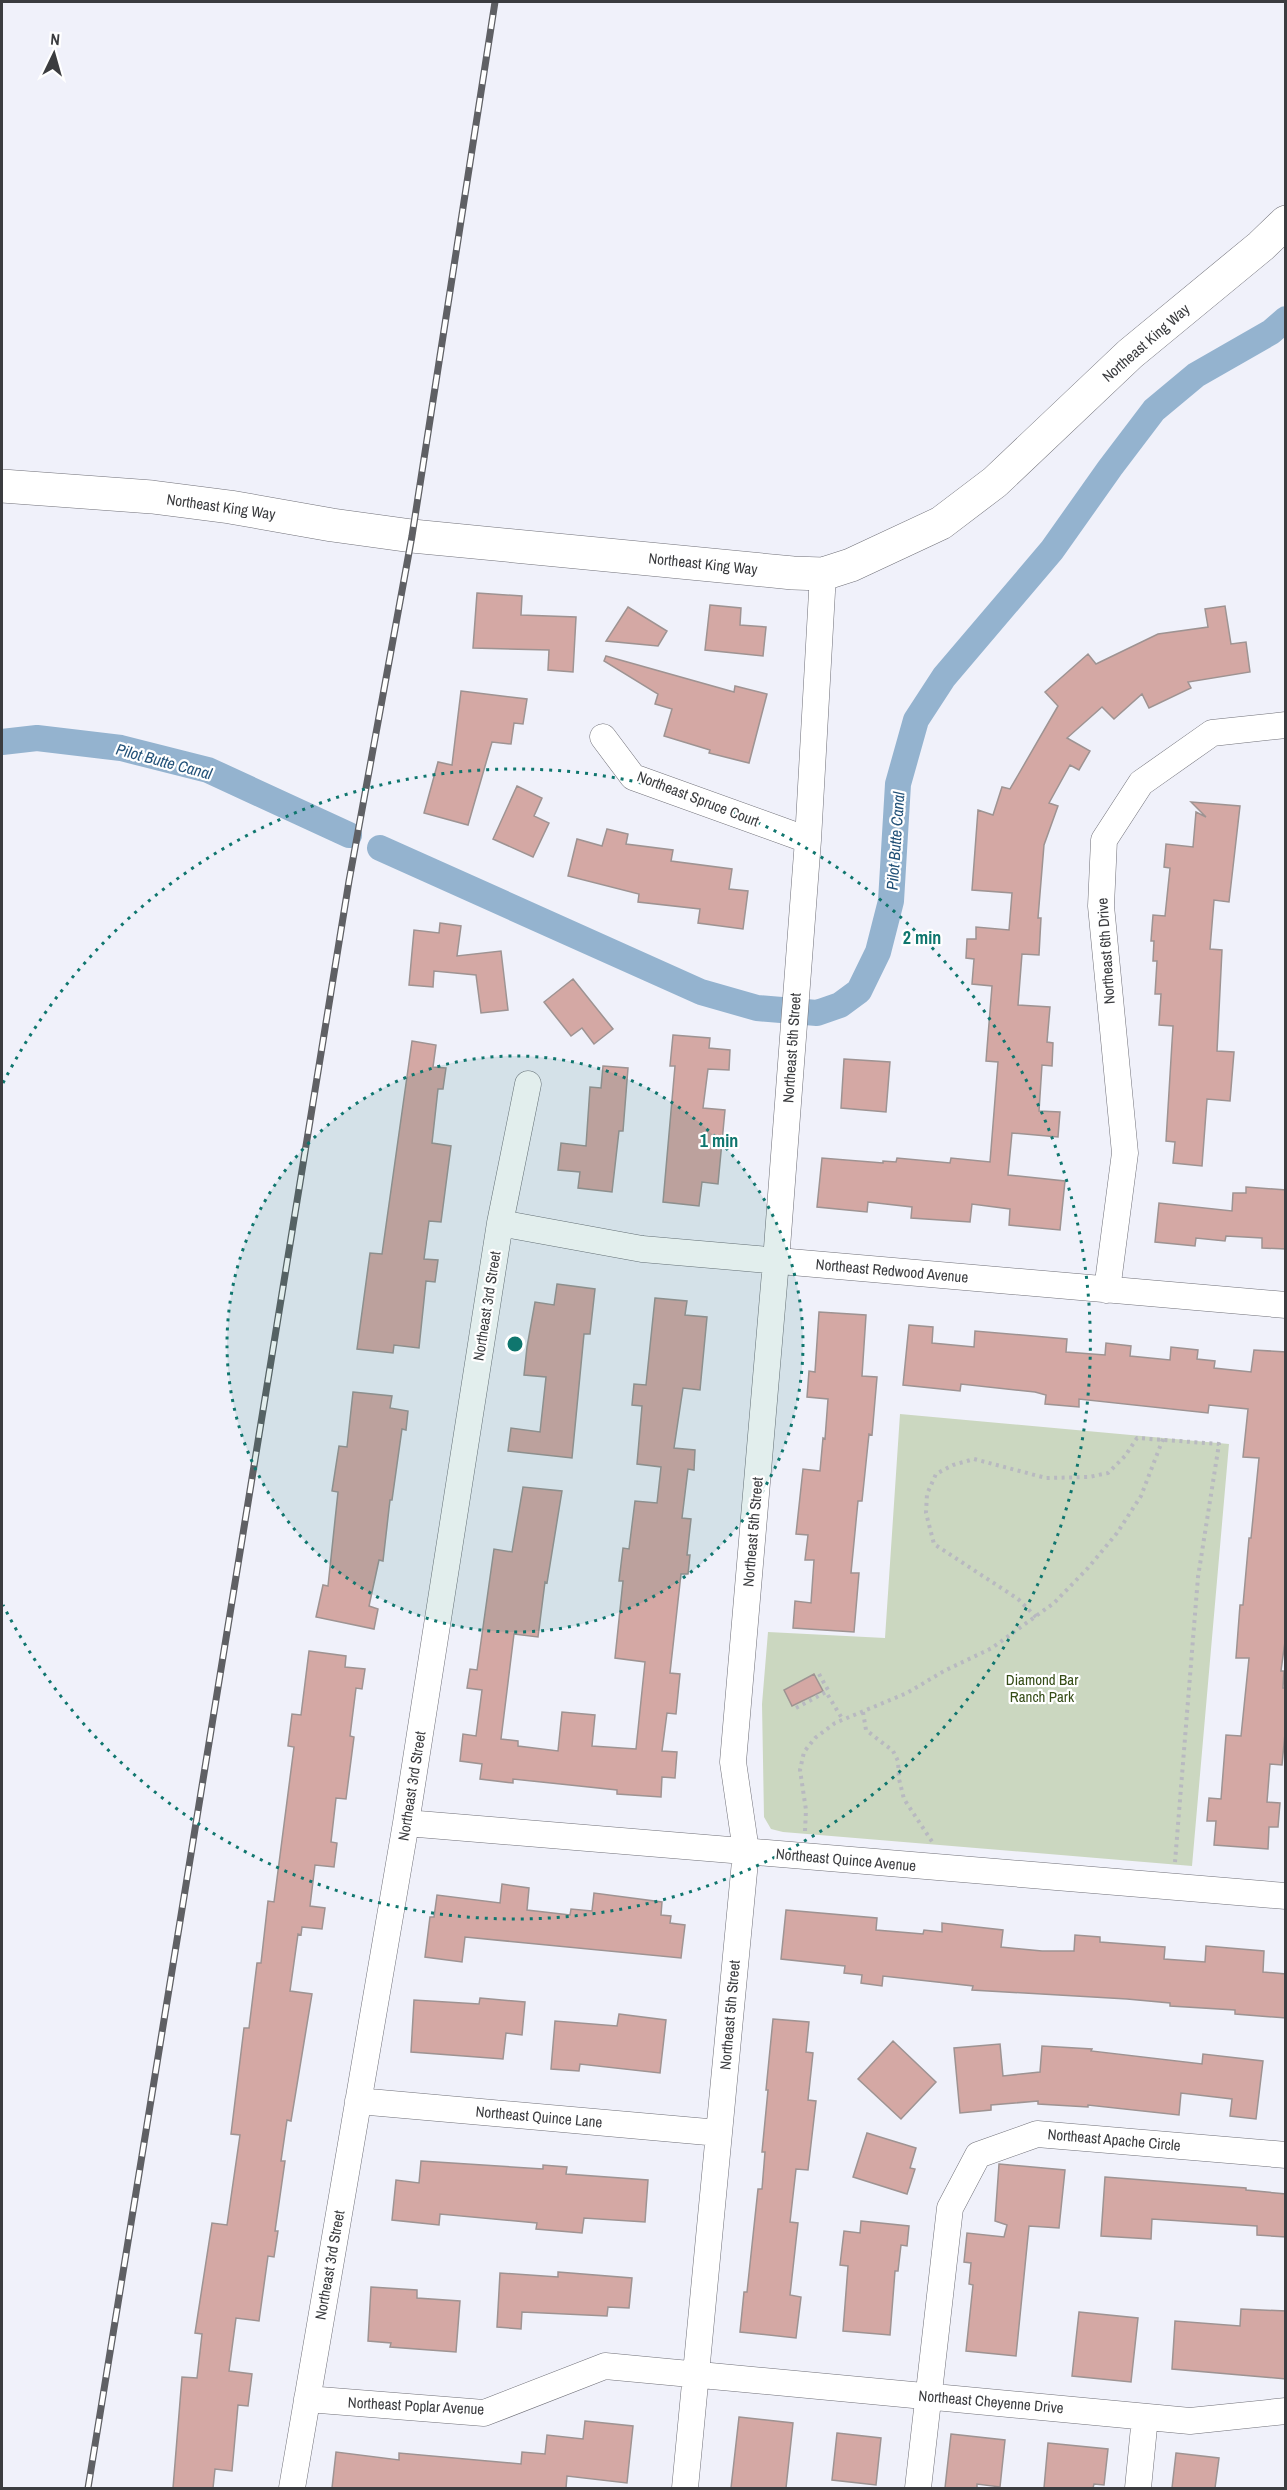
<svg xmlns="http://www.w3.org/2000/svg" width="1287" height="2490" viewBox="0 0 1287 2490" font-family="'Archivo Narrow',sans-serif">
<rect width="100%" height="100%" fill="#f0f1fa"/>
<path fill="#cbd7c0" d="M 900,1414 L 1229,1444 L 1192,1866 L 783,1832 L 771,1829 L 764,1817 L 762,1704 L 768,1632 L 885,1638 Z"/>
<g fill="none" stroke-linecap="round" stroke-linejoin="round">
<path stroke="#94b3cf" stroke-width="26" d="M 2,742 L 37,738 L 121,748 L 208,770 L 349,835
M 380,848 L 701,992 L 757,1008 L 817,1013 L 840,1005 L 859,991 L 878,952 L 891,901 L 898,784 L 916,720 L 944,677 L 1052,550 L 1110,468 L 1154,410 L 1196,375 L 1271,332 L 1286,319"/>
</g>
<path fill="#d4a8a4" stroke="#9e9392" stroke-width="1.5" d="M 477,593 L 522,596 L 521,615 L 576,617 L 573,672 L 548,670 L 549,650 L 473,648 Z
M 710,605 L 741,608 L 740,625 L 766,627 L 763,656 L 705,650 Z
M 1225,606 L 1231,644 L 1246,642 L 1250,672 L 1188,682 L 1191,688 L 1149,708 L 1142,694 L 1114,719 L 1102,707 L 1067,738 L 1090,751 L 1079,770 L 1070,765 L 1049,803 L 1058,806 L 1044,845 L 1038,918 L 1041,918 L 1039,955 L 1022,954 L 1018,1005 L 1050,1007 L 1047,1042 L 1053,1043 L 1052,1066 L 1042,1065 L 1039,1111 L 1060,1112 L 1058,1137 L 1012,1133 L 1008,1175 L 1065,1181 L 1060,1230 L 1009,1225 L 1010,1209 L 972,1204 L 970,1222 L 911,1218 L 912,1207 L 868,1202 L 867,1212 L 817,1207 L 822,1158 L 883,1163 L 883,1161 L 896,1162 L 897,1158 L 950,1163 L 951,1158 L 990,1162 L 998,1062 L 986,1061 L 992,986 L 972,984 L 974,959 L 966,958 L 967,939 L 976,939 L 976,927 L 1009,930 L 1012,893 L 972,890 L 978,810 L 993,815 L 1002,787 L 1010,789 L 1058,706 L 1045,692 L 1088,654 L 1096,664 L 1158,634 L 1208,627 L 1205,609 Z
M 628,607 L 667,631 L 658,646 L 606,641 Z
M 606,656 L 734,692 L 735,686 L 767,694 L 749,763 L 709,753 L 710,750 L 664,736 L 672,709 L 655,704 L 658,694 L 604,661 Z
M 461,691 L 527,699 L 523,724 L 514,723 L 511,744 L 492,742 L 468,825 L 424,813 L 438,762 L 452,765 Z
M 517,786 L 542,798 L 534,816 L 549,823 L 533,857 L 493,839 Z
M 1191,802 L 1240,806 L 1229,902 L 1214,900 L 1210,949 L 1222,950 L 1217,1051 L 1234,1052 L 1230,1101 L 1207,1099 L 1202,1166 L 1173,1163 L 1175,1142 L 1166,1141 L 1173,1026 L 1159,1025 L 1161,994 L 1155,994 L 1157,961 L 1153,961 L 1154,941 L 1151,941 L 1153,915 L 1165,916 L 1170,868 L 1164,867 L 1166,844 L 1193,847 L 1196,812 L 1206,817 Z
M 607,829 L 628,834 L 626,844 L 673,850 L 671,861 L 732,869 L 729,889 L 748,891 L 743,929 L 698,923 L 700,909 L 638,902 L 639,894 L 568,876 L 577,839 L 602,846 Z
M 440,923 L 461,926 L 457,956 L 501,951 L 508,1010 L 481,1013 L 476,975 L 434,971 L 433,987 L 409,985 L 414,930 L 439,933 Z
M 573,979 L 613,1029 L 594,1044 L 582,1028 L 571,1036 L 544,1002 Z
M 673,1035 L 710,1038 L 709,1048 L 730,1050 L 729,1070 L 708,1069 L 703,1108 L 725,1110 L 718,1184 L 702,1182 L 699,1206 L 663,1202 L 675,1066 L 670,1066 Z
M 412,1041 L 436,1045 L 433,1067 L 446,1068 L 443,1089 L 438,1089 L 432,1143 L 451,1146 L 441,1222 L 429,1221 L 424,1259 L 438,1260 L 435,1282 L 426,1281 L 419,1348 L 394,1345 L 393,1353 L 357,1349 L 370,1253 L 382,1254 Z
M 844,1059 L 890,1062 L 886,1112 L 841,1108 Z
M 603,1066 L 628,1068 L 623,1131 L 619,1131 L 612,1192 L 578,1188 L 580,1172 L 558,1170 L 561,1143 L 586,1146 L 590,1087 L 601,1088 Z
M 1246,1187 L 1286,1190 L 1286,1249 L 1262,1248 L 1262,1238 L 1226,1236 L 1225,1241 L 1196,1238 L 1195,1246 L 1155,1242 L 1159,1203 L 1232,1211 L 1233,1193 L 1246,1193 Z
M 557,1284 L 595,1289 L 590,1334 L 584,1334 L 572,1458 L 508,1451 L 511,1428 L 540,1432 L 546,1377 L 524,1375 L 527,1347 L 535,1302 L 554,1305 Z
M 655,1298 L 687,1301 L 685,1315 L 707,1317 L 700,1390 L 683,1388 L 674,1448 L 695,1450 L 694,1470 L 688,1469 L 682,1518 L 691,1519 L 687,1555 L 690,1555 L 688,1574 L 681,1574 L 670,1673 L 680,1674 L 676,1714 L 667,1713 L 662,1751 L 677,1752 L 675,1778 L 662,1777 L 661,1797 L 617,1794 L 617,1790 L 513,1779 L 513,1783 L 480,1779 L 482,1764 L 460,1761 L 463,1734 L 476,1736 L 482,1690 L 467,1688 L 470,1669 L 477,1670 L 494,1549 L 512,1552 L 523,1487 L 562,1491 L 547,1583 L 545,1582 L 538,1637 L 514,1634 L 501,1739 L 518,1741 L 518,1746 L 558,1751 L 562,1712 L 595,1715 L 592,1746 L 636,1749 L 645,1662 L 615,1658 L 623,1581 L 619,1581 L 623,1548 L 629,1549 L 635,1501 L 657,1503 L 661,1467 L 637,1464 L 642,1406 L 632,1405 L 634,1384 L 646,1385 Z
M 819,1312 L 866,1315 L 862,1376 L 877,1377 L 872,1435 L 869,1434 L 862,1501 L 858,1501 L 851,1573 L 859,1573 L 854,1632 L 793,1628 L 795,1601 L 811,1603 L 814,1560 L 805,1560 L 808,1535 L 796,1534 L 803,1469 L 820,1471 L 823,1438 L 825,1439 L 828,1399 L 807,1397 L 809,1371 L 815,1372 Z
M 909,1325 L 933,1327 L 932,1343 L 974,1347 L 975,1331 L 1067,1339 L 1066,1352 L 1105,1355 L 1106,1343 L 1131,1346 L 1130,1356 L 1170,1360 L 1171,1347 L 1198,1350 L 1197,1359 L 1215,1361 L 1214,1368 L 1251,1372 L 1254,1350 L 1286,1352 L 1286,1634 L 1281,1671 L 1284,1671 L 1283,1688 L 1286,1688 L 1286,1723 L 1282,1765 L 1270,1764 L 1267,1802 L 1280,1803 L 1278,1827 L 1269,1827 L 1268,1849 L 1214,1845 L 1216,1821 L 1207,1821 L 1209,1798 L 1221,1799 L 1226,1735 L 1241,1736 L 1249,1658 L 1236,1658 L 1240,1605 L 1243,1605 L 1249,1538 L 1251,1538 L 1259,1458 L 1243,1457 L 1248,1409 L 1209,1405 L 1208,1413 L 1079,1399 L 1079,1407 L 1045,1404 L 1046,1395 L 1035,1392 L 961,1384 L 960,1391 L 903,1385 Z
M 353,1392 L 392,1396 L 390,1408 L 408,1411 L 406,1430 L 402,1429 L 392,1500 L 390,1500 L 383,1561 L 379,1560 L 369,1606 L 378,1609 L 374,1629 L 316,1617 L 323,1585 L 328,1586 L 338,1492 L 332,1491 L 339,1446 L 347,1447 Z
M 309,1651 L 346,1656 L 345,1667 L 365,1669 L 362,1689 L 356,1688 L 350,1736 L 354,1737 L 346,1799 L 336,1798 L 331,1842 L 337,1843 L 334,1867 L 315,1865 L 310,1906 L 325,1908 L 322,1929 L 302,1927 L 301,1935 L 298,1934 L 290,1991 L 312,1994 L 291,2121 L 287,2120 L 281,2161 L 285,2161 L 275,2231 L 278,2231 L 274,2257 L 268,2256 L 259,2321 L 236,2318 L 229,2371 L 252,2374 L 248,2406 L 238,2405 L 232,2471 L 215,2469 L 213,2488 L 173,2488 L 182,2377 L 197,2378 L 202,2334 L 195,2333 L 212,2223 L 227,2225 L 240,2135 L 231,2134 L 244,2028 L 249,2028 L 257,1963 L 261,1963 L 268,1901 L 274,1902 L 294,1747 L 288,1746 L 292,1714 L 301,1715 Z
M 814,1674 L 823,1691 L 792,1706 L 784,1690 Z
M 502,1884 L 529,1888 L 527,1910 L 570,1915 L 571,1909 L 592,1911 L 594,1893 L 662,1902 L 661,1915 L 671,1916 L 670,1923 L 685,1925 L 681,1958 L 465,1937 L 462,1962 L 425,1957 L 430,1917 L 434,1917 L 437,1895 L 500,1903 Z
M 786,1910 L 877,1918 L 876,1930 L 923,1934 L 924,1930 L 942,1932 L 942,1923 L 1003,1930 L 1001,1947 L 1042,1951 L 1074,1951 L 1075,1935 L 1100,1937 L 1100,1942 L 1165,1947 L 1164,1959 L 1205,1962 L 1206,1946 L 1264,1951 L 1263,1972 L 1286,1974 L 1286,2018 L 1235,2014 L 1235,2010 L 1170,2006 L 1170,2003 L 1127,1999 L 972,1990 L 973,1986 L 883,1976 L 882,1986 L 861,1983 L 862,1975 L 844,1973 L 845,1966 L 781,1959 Z
M 480,1998 L 525,2002 L 522,2035 L 506,2033 L 503,2059 L 411,2052 L 414,2000 L 479,2004 Z
M 619,2014 L 666,2020 L 660,2073 L 580,2064 L 579,2071 L 551,2069 L 555,2021 L 617,2026 Z
M 773,2019 L 809,2022 L 806,2052 L 813,2053 L 808,2100 L 816,2101 L 808,2170 L 796,2169 L 790,2222 L 798,2223 L 790,2295 L 801,2297 L 796,2338 L 740,2332 L 744,2292 L 747,2292 L 758,2189 L 762,2189 L 765,2152 L 762,2152 L 768,2090 L 766,2090 Z
M 893,2041 L 936,2082 L 901,2119 L 858,2079 Z
M 1000,2044 L 1003,2076 L 1040,2072 L 1042,2046 L 1092,2049 L 1091,2051 L 1202,2064 L 1203,2054 L 1263,2061 L 1256,2119 L 1230,2116 L 1232,2099 L 1181,2093 L 1179,2115 L 1088,2105 L 1088,2107 L 1038,2104 L 1038,2101 L 991,2105 L 991,2110 L 960,2113 L 954,2048 Z
M 867,2133 L 916,2148 L 910,2168 L 915,2169 L 907,2194 L 853,2177 Z
M 421,2161 L 543,2169 L 543,2165 L 567,2167 L 566,2174 L 648,2180 L 645,2222 L 584,2218 L 582,2233 L 536,2229 L 537,2223 L 440,2214 L 439,2225 L 392,2220 L 396,2180 L 419,2183 Z
M 999,2164 L 1065,2170 L 1059,2228 L 1029,2226 L 1016,2356 L 966,2351 L 973,2285 L 969,2284 L 971,2263 L 964,2262 L 967,2233 L 1004,2237 L 1007,2225 L 995,2221 Z
M 1105,2177 L 1246,2188 L 1246,2190 L 1286,2194 L 1286,2237 L 1257,2235 L 1257,2226 L 1152,2219 L 1151,2239 L 1101,2236 Z
M 861,2221 L 909,2226 L 907,2246 L 901,2245 L 898,2271 L 895,2271 L 890,2335 L 843,2331 L 848,2266 L 840,2265 L 844,2231 L 860,2233 Z
M 558,2272 L 632,2278 L 629,2308 L 608,2307 L 607,2316 L 522,2312 L 521,2329 L 497,2327 L 500,2273 L 558,2277 Z
M 371,2287 L 417,2290 L 417,2298 L 460,2301 L 456,2352 L 390,2347 L 391,2343 L 368,2341 Z
M 1241,2309 L 1286,2311 L 1286,2379 L 1172,2369 L 1175,2321 L 1240,2326 Z
M 1079,2312 L 1138,2318 L 1131,2382 L 1072,2376 Z
M 739,2417 L 793,2423 L 786,2488 L 731,2488 Z
M 585,2421 L 633,2426 L 627,2483 L 567,2476 L 566,2488 L 332,2488 L 336,2452 L 399,2460 L 399,2453 L 521,2464 L 522,2452 L 545,2454 L 547,2435 L 583,2439 Z
M 837,2433 L 881,2438 L 876,2485 L 832,2480 Z
M 951,2434 L 1005,2440 L 1000,2487 L 977,2484 L 977,2488 L 945,2488 Z
M 1048,2443 L 1108,2449 L 1104,2485 L 1094,2484 L 1093,2488 L 1044,2488 Z
M 1176,2453 L 1219,2458 L 1215,2488 L 1172,2488 Z"/>
<g fill="none" stroke-linecap="round" stroke-linejoin="round">
<g stroke="#707078" stroke-width="27">
<path id="street" d="M 603,737 L 633,777 L 808,840
M 500,1223 L 642,1249 L 1286,1305
M 1107,1290 L 1125,1153 L 1101,906 L 1104,840 L 1141,783 L 1212,733 L 1286,725
M 406,1823 L 1286,1896
M 358,2101 L 719,2133
M 307,2399 L 484,2413 L 605,2366 L 1190,2421 L 1286,2411
M 292,2488 L 406,1823 L 500,1223 L 528,1084
M 685,2488 L 746,1851 L 733,1762 L 776,1261 L 808,840 L 823,574
M 918,2488 L 950,2208 L 978,2155 L 1037,2134 L 1286,2155
M 1138,2488 L 1145,2417"/>
</g>
<g stroke="#707078" stroke-width="34">
<path id="secondary" d="M 2,486 L 152,497 L 230,507 L 332,525 L 412,536 L 793,573 L 823,574 L 851,565 L 941,523 L 995,482 L 1130,354 L 1261,246 L 1286,222"/>
</g>
<path stroke="#b8b9c0" stroke-width="4" stroke-dasharray="3 4.5" stroke-linecap="butt" d="M 1036,1617 L 1018,1599 L 934,1544 L 926,1513 L 927,1494 L 936,1474 L 953,1465 L 974,1459 L 1046,1478 L 1089,1477 L 1108,1473 L 1125,1456 L 1137,1438 L 1219,1444 L 1198,1577 L 1175,1862
M 819,1674 L 828,1690 L 826,1692
M 796,1708 L 826,1692 L 843,1720
M 863,1712 L 866,1730 L 893,1751 L 898,1761 L 899,1779 L 904,1799 L 933,1843
M 805,1831 L 806,1810 L 800,1770 L 804,1752 L 815,1738 L 835,1723 L 907,1693 L 944,1671 L 992,1648 L 1054,1603 L 1088,1568 L 1117,1533 L 1141,1496 L 1163,1439"/>
<use href="#street" stroke="#fff" stroke-width="26"/>
<use href="#secondary" stroke="#fff" stroke-width="33"/>
<g stroke="#5f6064" stroke-width="7">
<path id="rail" d="M 88,2488 L 349,881 L 412,536 L 495,2"/>
</g>
<use href="#rail" stroke="#fff" stroke-width="4.5" stroke-dasharray="14" stroke-linecap="butt"/>
</g>
<circle cx="515" cy="1344" r="288" fill="#0f766e" fill-opacity=".12"/>
<g fill="none" stroke="#0f766e" stroke-width="3" stroke-dasharray="3 6">
<circle cx="515" cy="1344" r="288"/>
<path d="M3 1083A575 575 0 1 1 3 1605"/>
</g>
<g text-anchor="middle" stroke-width="4.5" stroke-linejoin="round" paint-order="stroke">
<g font-size="15" fill="#3b3c3f" stroke="#fff">
<text transform="translate(1146 343) rotate(-41)" y="5">Northeast King Way</text>
<text transform="translate(221 507) rotate(8)" y="5">Northeast King Way</text>
<text transform="translate(703 564) rotate(6)" y="5">Northeast King Way</text>
<text transform="translate(698 799) rotate(21)" y="5">Northeast Spruce Court</text>
<text transform="translate(1106 951) rotate(-94)" y="5">Northeast 6th Drive</text>
<text transform="translate(792 1048) rotate(-86)" y="5">Northeast 5th Street</text>
<text transform="translate(892 1271) rotate(5)" y="5">Northeast Redwood Avenue</text>
<text transform="translate(487 1306) rotate(-81)" y="5">Northeast 3rd Street</text>
<text transform="translate(753 1532) rotate(-85)" y="5">Northeast 5th Street</text>
<text transform="translate(412 1786) rotate(-81)" y="5">Northeast 3rd Street</text>
<text transform="translate(846 1860) rotate(5)" y="5">Northeast Quince Avenue</text>
<text transform="translate(730 2015) rotate(-85)" y="5">Northeast 5th Street</text>
<text transform="translate(539 2117) rotate(5)" y="5">Northeast Quince Lane</text>
<text transform="translate(1114 2140) rotate(5)" y="5">Northeast Apache Circle</text>
<text transform="translate(330 2265) rotate(-80)" y="5">Northeast 3rd Street</text>
<text transform="translate(991 2402) rotate(5)" y="5">Northeast Cheyenne Drive</text>
<text transform="translate(416 2406) rotate(3)" y="5">Northeast Poplar Avenue</text>
</g>
<g font-size="15" fill="#354c16" stroke="#fff">
<text x="1042" y="1685">Diamond Bar<tspan x="1042" dy="17">Ranch Park</tspan></text>
</g>
<g font-size="16" font-style="italic" fill="#225178" stroke="#fff">
<text transform="translate(164 761) rotate(15)" y="6">Pilot Butte Canal</text>
<text transform="translate(895 841) rotate(-86)" y="6">Pilot Butte Canal</text>
</g>
</g>
<circle cx="515" cy="1344" r="9" fill="#0f766e" stroke="#fff" stroke-width="3"/>
<g font-size="18" text-anchor="middle" font-weight="bold" fill="#0f766e" stroke="#fff" stroke-width="4.5" stroke-linejoin="round" paint-order="stroke">
<text x="922" y="944">2 min</text>
<text x="719" y="1147">1 min</text>
</g>
<rect width="1287" height="2490" fill="none" stroke="#3b3c3f" stroke-width="6"/>
<g transform="translate(54 54) rotate(5)" stroke="#ffffff" stroke-width="4.5" paint-order="stroke">
<path d="M0-4.5L10 22L0 15L-10 22Z" fill="#3b3c3f"/>
<text y="-9" font-size="16" font-weight="bold" text-anchor="middle" fill="#3b3c3f">N</text>
</g>
</svg>
